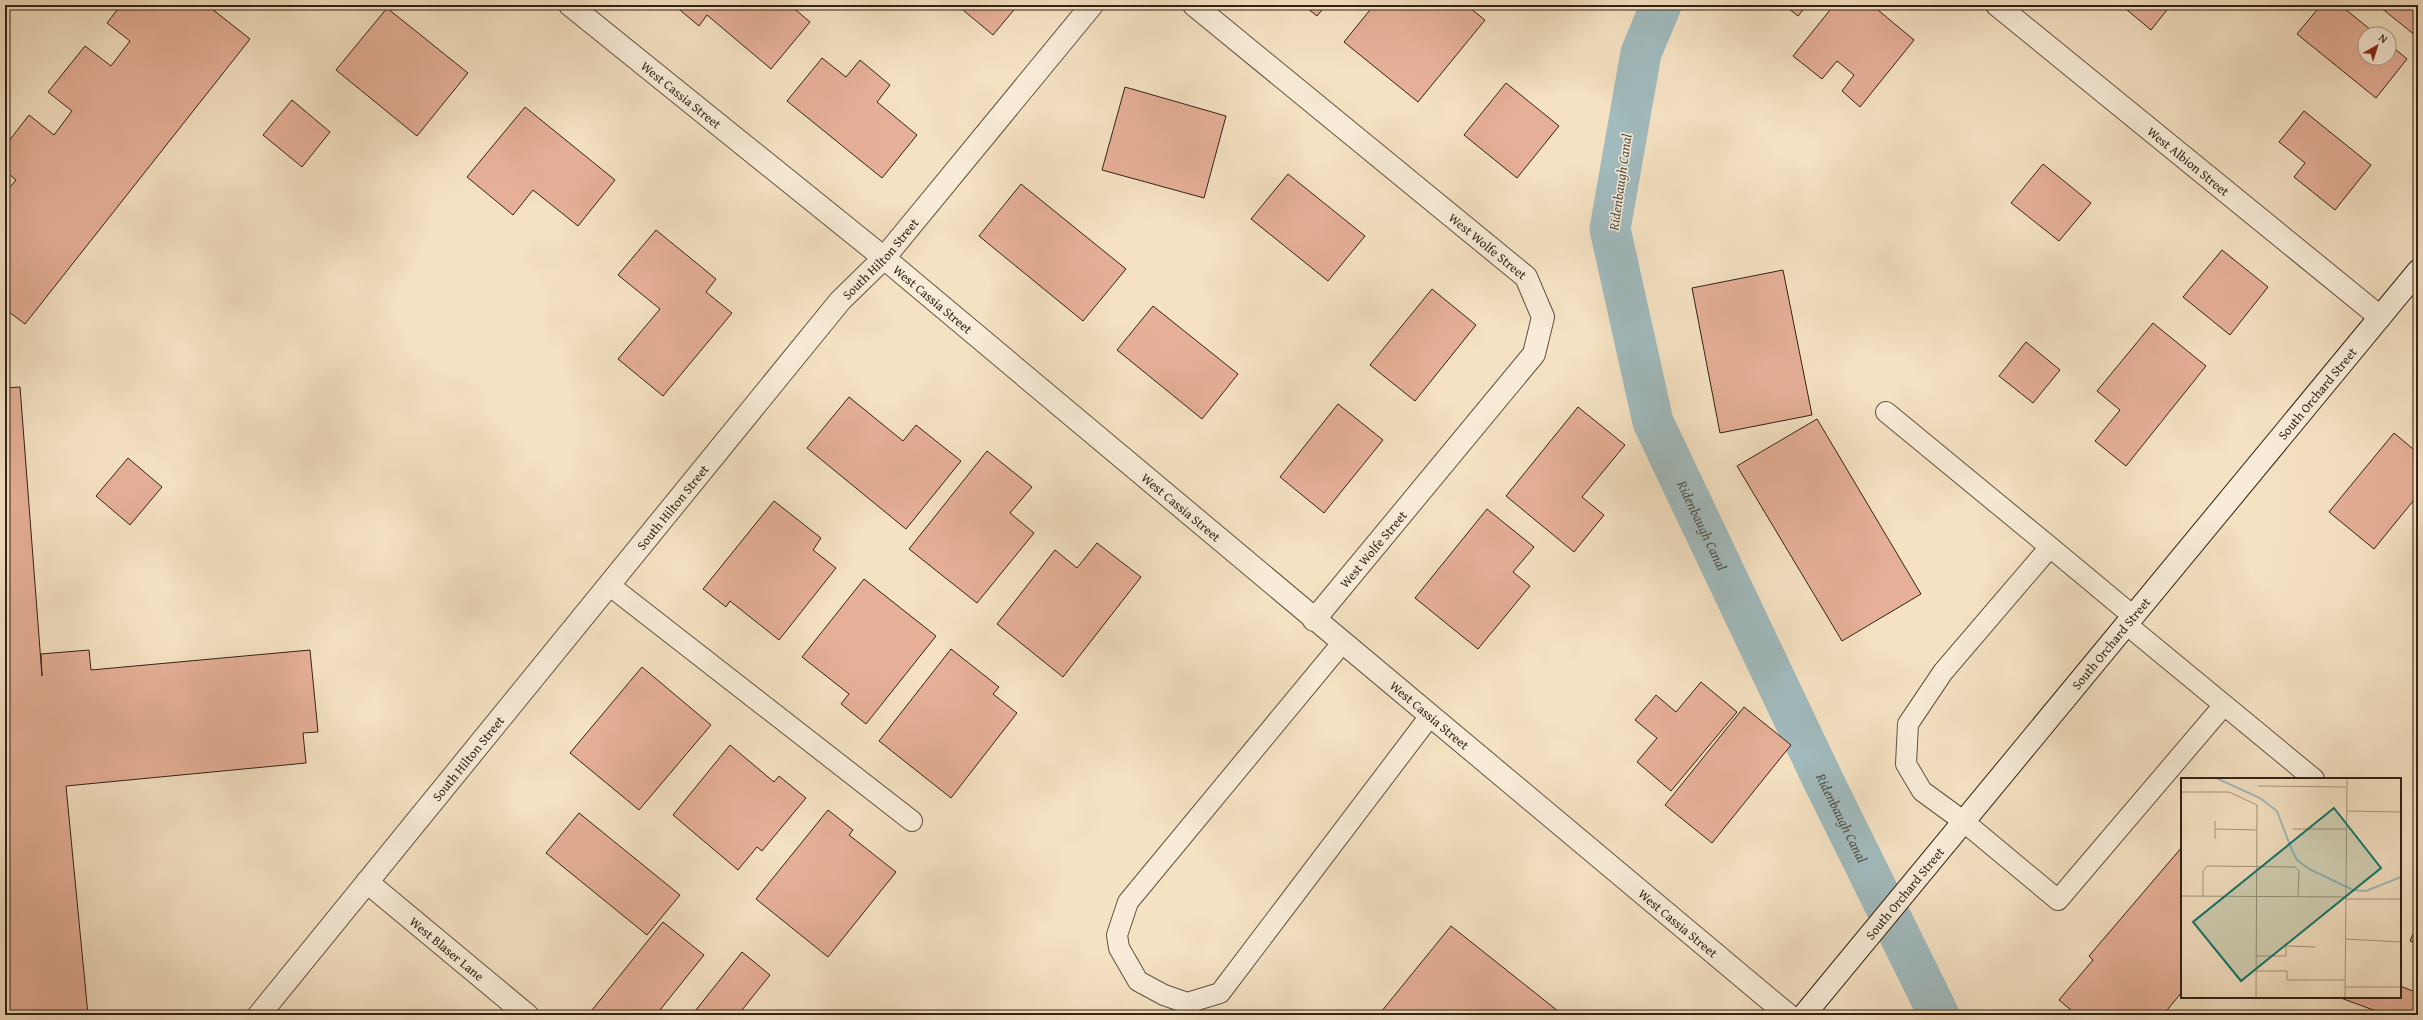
<svg xmlns="http://www.w3.org/2000/svg" width="2423" height="1020" viewBox="0 0 2423 1020" font-family="'Gentium Book Plus',serif">
<rect width="100%" height="100%" fill="#f5e2c3"/>
<filter id="stains"><feTurbulence type="fractalNoise" baseFrequency=".005" numOctaves="4"/><feColorMatrix values="0 0 0 0 .2 0 0 0 0 .09 0 0 0 0 .02 0 0 0 .5 -.17"/></filter>
<radialGradient id="worn" r=".72"><stop offset=".6" stop-color="#630" stop-opacity="0"/><stop offset="1" stop-color="#630" stop-opacity=".3"/></radialGradient>
<g fill="none" stroke-linecap="round" stroke-linejoin="round">
<path stroke="#a1bbbe" stroke-width="41" id="s1" d="M 1661,5 L 1641,53 L 1610,229 L 1653,422 L 1823,780 L 1939,1015"/>
</g>
<path fill="#e6b098" stroke="#322215" d="M 121,5 L 207,5 L 250,39 L 25,324 L 5,309 L 5,193 L 16,180 L 5,171 L 5,146 L 29,115 L 54,135 L 72,111 L 48,92 L 85,46 L 111,66 L 130,41 L 107,23 Z
M 674,5 L 790,5 L 810,22 L 771,69 L 707,15 L 699,26 Z
M 957,5 L 1018,5 L 993,35 Z
M 1303,5 L 1326,5 L 1317,16 Z
M 1374,5 L 1466,5 L 1485,20 L 1418,102 L 1344,42 Z
M 1784,5 L 1807,5 L 1798,16 Z
M 1834,5 L 1872,5 L 1914,40 L 1860,107 L 1842,91 L 1854,75 L 1837,61 L 1822,79 L 1793,56 Z
M 2121,5 L 2171,5 L 2151,30 Z
M 2321,5 L 2340,5 L 2376,34 L 2365,34 L 2365,58 L 2389,58 L 2389,44 L 2407,59 L 2376,98 L 2297,34 Z
M 2382,5 L 2418,5 L 2418,34 L 2416,36 L 2380,7 Z
M 387,8 L 468,73 L 417,136 L 336,70 Z
M 822,58 L 846,77 L 860,60 L 890,85 L 877,102 L 917,135 L 882,178 L 787,101 Z
M 1506,83 L 1559,126 L 1517,178 L 1464,135 Z
M 1125,87 L 1226,116 L 1204,198 L 1102,170 Z
M 292,100 L 330,132 L 302,167 L 263,135 Z
M 525,107 L 615,180 L 578,226 L 533,190 L 513,215 L 467,177 Z
M 2304,111 L 2371,165 L 2335,210 L 2294,177 L 2305,163 L 2279,142 Z
M 2043,164 L 2091,203 L 2059,241 L 2011,203 Z
M 1288,174 L 1365,236 L 1328,281 L 1251,219 Z
M 1021,184 L 1126,269 L 1083,321 L 979,236 Z
M 656,230 L 716,279 L 706,292 L 732,313 L 663,396 L 618,359 L 660,309 L 618,275 Z
M 2222,250 L 2268,287 L 2230,335 L 2183,297 Z
M 1783,270 L 1812,415 L 1720,433 L 1692,288 Z
M 1432,289 L 1476,325 L 1415,401 L 1370,365 Z
M 1153,306 L 1238,374 L 1202,419 L 1117,350 Z
M 2153,323 L 2206,366 L 2126,466 L 2095,441 L 2120,410 L 2097,391 Z
M 2026,342 L 2060,370 L 2033,403 L 1999,376 Z
M 20,387 L 42,676 L 41,654 L 89,650 L 91,670 L 310,650 L 318,732 L 303,733 L 306,763 L 66,786 L 88,1015 L 5,1015 L 5,388 Z
M 849,397 L 903,441 L 916,425 L 961,461 L 906,529 L 807,448 Z
M 1338,404 L 1383,440 L 1324,513 L 1280,477 Z
M 1578,407 L 1625,445 L 1582,497 L 1604,515 L 1574,552 L 1506,496 Z
M 1817,419 L 1921,594 L 1842,641 L 1737,466 Z
M 2394,433 L 2418,453 L 2418,495 L 2374,549 L 2329,512 Z
M 987,451 L 1032,487 L 1010,513 L 1034,533 L 977,603 L 909,549 Z
M 128,458 L 162,487 L 130,525 L 96,496 Z
M 774,501 L 821,538 L 813,550 L 836,568 L 779,640 L 730,601 L 726,607 L 703,589 Z
M 1487,509 L 1534,547 L 1513,572 L 1530,586 L 1478,649 L 1415,598 Z
M 1097,543 L 1141,577 L 1063,677 L 997,624 L 1055,550 L 1077,568 Z
M 864,579 L 936,636 L 866,724 L 841,704 L 849,694 L 802,657 Z
M 951,649 L 999,687 L 993,694 L 1017,713 L 951,798 L 879,741 Z
M 642,667 L 711,725 L 639,810 L 570,753 Z
M 1701,682 L 1737,712 L 1671,791 L 1637,762 L 1657,738 L 1635,720 L 1656,695 L 1676,712 Z
M 1744,707 L 1791,745 L 1712,843 L 1665,805 Z
M 730,745 L 774,782 L 779,776 L 806,798 L 762,851 L 757,847 L 738,870 L 673,815 Z
M 828,810 L 853,830 L 849,835 L 896,872 L 828,957 L 756,899 Z
M 579,813 L 680,895 L 647,935 L 546,853 Z
M 2182,847 L 2182,992 L 2163,1015 L 2077,1015 L 2059,1000 L 2093,960 L 2089,956 Z
M 663,922 L 704,955 L 656,1015 L 588,1015 Z
M 2418,922 L 2418,944 L 2410,941 Z
M 1451,926 L 1563,1015 L 1385,1015 L 1381,1012 Z
M 742,952 L 770,975 L 738,1015 L 692,1015 Z
M 2400,986 L 2418,993 L 2418,1015 L 2387,1015 L 2338,997 L 2400,997 Z"/>
<g fill="none" stroke-linecap="round" stroke-linejoin="round">
<g stroke="#635240" stroke-width="22">
<path id="service" d="M 1886,412 L 2050,547
M 609,585 L 912,821
M 2133,616 L 2050,547 L 1943,672 L 1908,724 L 1906,764 L 1922,791 L 1963,821 L 2058,900 L 2224,705
M 2126,624 L 2314,779
M 1343,642 L 1128,902 L 1117,935 L 1119,948 L 1138,981 L 1164,995 L 1187,1003 L 1220,993 L 1430,716"/>
</g>
<g stroke="#635240" stroke-width="24">
<g id="minor">
<path id="s2" d="M 570,5 L 884,258 L 1788,1015"/>
<path id="s3" d="M 1194,5 L 1526,277 L 1543,317 L 1534,354 L 1314,620"/>
<path id="s4" d="M 1997,5 L 2380,317"/>
<path id="s5" d="M 367,882 L 527,1015"/>
<path id="s6" d="M 259,1015 L 840,301 L 884,258 L 1092,5"/>
</g>
</g>
<g stroke="#322215" stroke-width="24">
<g id="secondary">
<path id="s7" d="M 1804,1015 L 2418,271"/>
</g>
</g>
<use href="#service" stroke="#f8ecd8" stroke-width="20"/>
<use href="#minor" stroke="#f8ecd8" stroke-width="22"/>
<use href="#secondary" stroke="#f8ecd8" stroke-width="22"/>
</g>
<g text-anchor="middle" stroke-width="3" stroke-linejoin="round" paint-order="stroke">
<g font-size="13" fill="#322215" stroke="#f8ecd8">
<text dy="5" stroke="none"><textPath href="#s2" startOffset="143">West Cassia Street</textPath></text>
<text dy="5" stroke="none"><textPath href="#s4" startOffset="247">West Albion Street</textPath></text>
<text dy="5" stroke="none"><textPath href="#s3" startOffset="380">West Wolfe Street</textPath></text>
<text dy="5" stroke="none"><textPath href="#s6" startOffset="979">South Hilton Street</textPath></text>
<text dy="5" stroke="none"><textPath href="#s2" startOffset="467">West Cassia Street</textPath></text>
<text dy="5" stroke="none"><textPath href="#s7" startOffset="806">South Orchard Street</textPath></text>
<text dy="5" stroke="none"><textPath href="#s6" startOffset="655">South Hilton Street</textPath></text>
<text dy="5" stroke="none"><textPath href="#s2" startOffset="791">West Cassia Street</textPath></text>
<text transform="translate(1373 549) rotate(-50)" y="5">West Wolfe Street</text>
<text dy="5" stroke="none"><textPath href="#s7" startOffset="482">South Orchard Street</textPath></text>
<text dy="5" stroke="none"><textPath href="#s2" startOffset="1115">West Cassia Street</textPath></text>
<text dy="5" stroke="none"><textPath href="#s6" startOffset="331">South Hilton Street</textPath></text>
<text dy="5" stroke="none"><textPath href="#s7" startOffset="158">South Orchard Street</textPath></text>
<text dy="5" stroke="none"><textPath href="#s2" startOffset="1439">West Cassia Street</textPath></text>
<text dy="5" stroke="none"><textPath href="#s5" startOffset="104">West Blaser Lane</textPath></text>
</g>
<g font-size="14" font-style="italic" fill="#535048" stroke="#f8ecd8">
<text transform="translate(1620 182) rotate(-82)" y="5">Ridenbaugh Canal</text>
<text dy="5" stroke="none"><textPath href="#s1" startOffset="543">Ridenbaugh Canal</textPath></text>
<text dy="5" stroke="none"><textPath href="#s1" startOffset="867">Ridenbaugh Canal</textPath></text>
</g>
</g>
<g transform="translate(2181 778)">
<rect width="220" height="220" fill="#f5e2c3"/>
<path fill="none" stroke="#a1bbbe" stroke-width="2" d="M 35,0 L 79,20 L 96,33 L 110,70 L 116,82 L 128,91 L 172,112 L 185,113 L 220,99"/>
<path fill="none" stroke="#a7957d" stroke-width="1" d="M 77,8 L 165,9M 0,14 L 48,14 L 76,27 L 75,220M 165,33 L 220,34M 34,51 L 76,52M 112,51 L 165,51M 34,61 L 34,43M 0,118 L 164,119M 22,118 L 22,93 L 26,88 L 114,89 L 118,93 L 117,118M 164,121 L 220,121M 164,161 L 220,164M 75,178 L 105,178 L 105,168 L 134,169M 75,193 L 106,193 L 106,202 L 164,202M 164,209 L 220,209M 164,220 L 166,0"/>
<path fill="#0f766e" fill-opacity="0.15" stroke="#0f766e" stroke-width="2" d="M 153,30 L 200,90 L 60,203 L 12,144 Z"/>
<rect width="220" height="220" fill="none" stroke="#322215" stroke-width="2"/>
</g>
<rect width="2423" height="1020" fill="none" stroke="#f5e2c3" stroke-width="20"/>
<rect x="6" y="6" width="2411" height="1008" fill="none" stroke="#322215" stroke-width="2"/>
<rect x="10" y="10" width="2403" height="1000" fill="none" stroke="#322215"/>
<g transform="translate(2377 46) rotate(39)"><circle r="19" fill="#f8ecd8" stroke="#a99b8a"/>
<path d="M0-3L7 15L0 10L-7 15Z" fill="#8f2418"/>
<text y="-6" font-size="11" font-weight="bold" text-anchor="middle" fill="#322215">N</text>
</g>
<rect width="100%" height="100%" filter="url(#stains)"/>
<rect width="100%" height="100%" fill="url(#worn)"/>
</svg>
